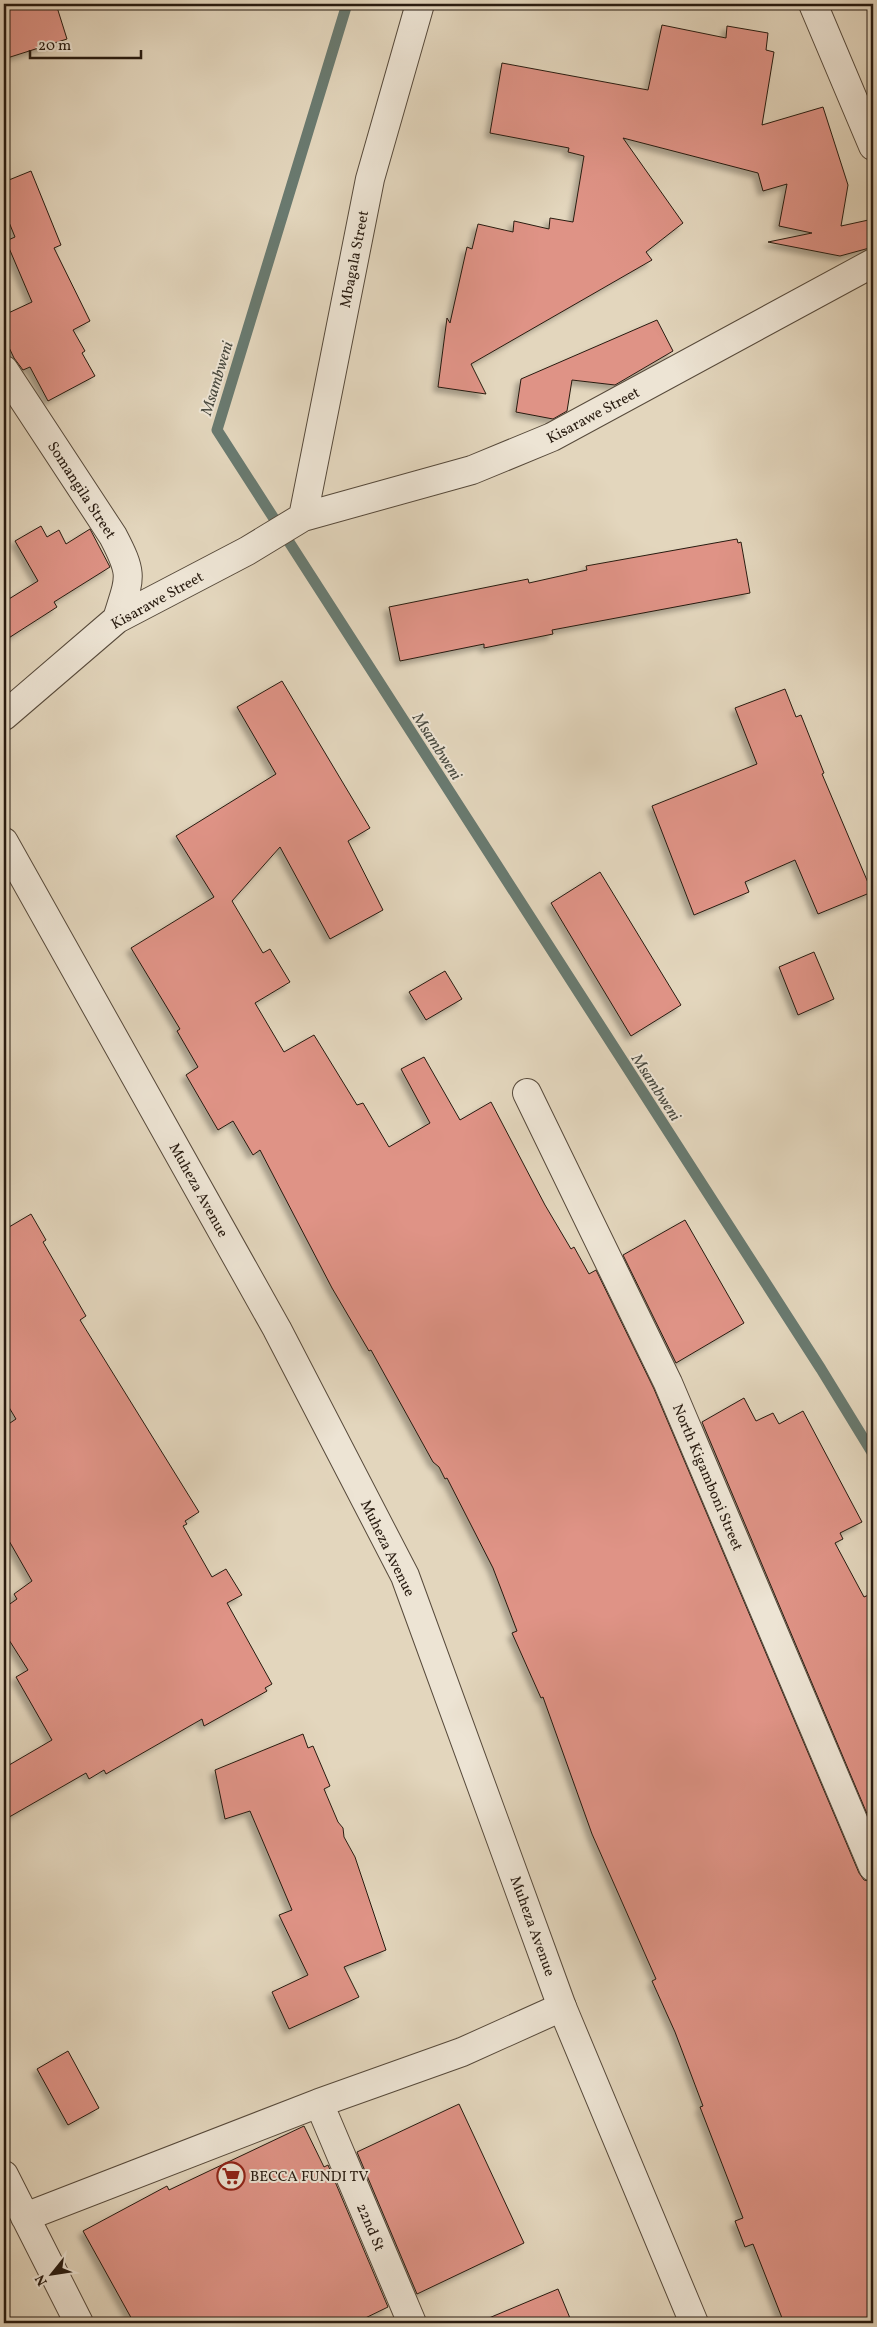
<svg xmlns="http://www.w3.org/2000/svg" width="877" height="2327" viewBox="0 0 877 2327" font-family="Vollkorn,serif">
<defs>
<filter id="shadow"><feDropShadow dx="-4.5" dy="4.5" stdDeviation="2.5" flood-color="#0004"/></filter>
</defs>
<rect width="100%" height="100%" fill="#e3d6bd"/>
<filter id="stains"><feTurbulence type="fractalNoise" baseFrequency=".004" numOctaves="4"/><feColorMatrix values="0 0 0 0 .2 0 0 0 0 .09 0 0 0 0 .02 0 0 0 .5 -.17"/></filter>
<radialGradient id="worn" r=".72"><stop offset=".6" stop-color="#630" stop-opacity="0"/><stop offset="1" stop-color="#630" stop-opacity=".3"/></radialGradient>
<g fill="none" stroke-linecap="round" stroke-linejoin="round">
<path stroke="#697a70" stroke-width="11" d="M 347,4 L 217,430 L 821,1369 L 873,1454"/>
</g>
<path fill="#df9386" stroke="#281b10" filter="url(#shadow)" d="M 4,4 L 56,4 L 67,39 L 4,59 Z
M 662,25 L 726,38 L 727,26 L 768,33 L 766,50 L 774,52 L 762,125 L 823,107 L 848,185 L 841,226 L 873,219 L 873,247 L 840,256 L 768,242 L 812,233 L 779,226 L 787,184 L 763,191 L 758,173 L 623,138 L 683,223 L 646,252 L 652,260 L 471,364 L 486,394 L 438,387 L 447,318 L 450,323 L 467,247 L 472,249 L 478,224 L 513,232 L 514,221 L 549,229 L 550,218 L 573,222 L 584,156 L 568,152 L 569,148 L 490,133 L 502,63 L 648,90 Z
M 31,171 L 61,245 L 54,248 L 90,321 L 73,330 L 85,351 L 82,353 L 95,376 L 48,401 L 30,367 L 23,370 L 14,358 L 4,337 L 4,315 L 32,302 L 6,241 L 15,237 L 4,210 L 4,182 Z
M 657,320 L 673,351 L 615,385 L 572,380 L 567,411 L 553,419 L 516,412 L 521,379 Z
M 41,526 L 47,537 L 59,530 L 66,544 L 90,529 L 110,567 L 54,602 L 57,607 L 4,641 L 4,602 L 38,581 L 15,541 Z
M 737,539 L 738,543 L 741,542 L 750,593 L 552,630 L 553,634 L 484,648 L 484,644 L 400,661 L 389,607 L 528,579 L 529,583 L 587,570 L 586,566 Z
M 282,681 L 370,828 L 348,841 L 383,910 L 330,939 L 280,847 L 232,901 L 263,953 L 270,949 L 290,982 L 255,1003 L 284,1052 L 314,1035 L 357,1105 L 363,1103 L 389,1147 L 430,1123 L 401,1069 L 424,1057 L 460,1120 L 491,1102 L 545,1205 L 571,1249 L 574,1247 L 589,1274 L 596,1270 L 654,1389 L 859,1873 L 864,1880 L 873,1882 L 873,2323 L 784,2323 L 753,2244 L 745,2247 L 735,2221 L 743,2218 L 700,2107 L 703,2106 L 675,2032 L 652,1981 L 656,1979 L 592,1834 L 543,1697 L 541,1698 L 512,1633 L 517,1631 L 493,1568 L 447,1478 L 445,1479 L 439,1467 L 433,1462 L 371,1350 L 369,1351 L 332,1288 L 260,1150 L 253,1155 L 233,1121 L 218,1130 L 186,1075 L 198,1067 L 177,1031 L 180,1029 L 131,948 L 214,897 L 176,836 L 276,774 L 237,707 Z
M 785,689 L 796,717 L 801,715 L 824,773 L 822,774 L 872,892 L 818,914 L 795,860 L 745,882 L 749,892 L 694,915 L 652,806 L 757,764 L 735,708 Z
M 600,872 L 681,1005 L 631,1036 L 551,903 Z
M 814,952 L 834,999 L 798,1015 L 779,967 Z
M 445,971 L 462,999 L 426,1020 L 409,992 Z
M 31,1214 L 46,1240 L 43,1242 L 86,1316 L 80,1320 L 199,1512 L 185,1521 L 187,1524 L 183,1526 L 212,1577 L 226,1569 L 242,1595 L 227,1603 L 272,1684 L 265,1688 L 267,1691 L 204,1726 L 202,1719 L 106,1774 L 104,1770 L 89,1779 L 86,1773 L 4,1820 L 4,1768 L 52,1740 L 16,1677 L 28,1670 L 4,1632 L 4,1608 L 17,1599 L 14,1594 L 32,1581 L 4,1532 L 4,1427 L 16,1419 L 4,1399 L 4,1230 Z
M 685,1220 L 744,1323 L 676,1363 L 623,1255 Z
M 744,1398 L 756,1421 L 773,1413 L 779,1424 L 803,1411 L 862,1522 L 840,1533 L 843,1539 L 835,1543 L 864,1597 L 873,1593 L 873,1828 L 702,1422 Z
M 303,1734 L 308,1748 L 313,1746 L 330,1786 L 324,1789 L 338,1822 L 343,1828 L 344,1837 L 355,1857 L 386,1950 L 344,1967 L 359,1997 L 289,2029 L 272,1992 L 308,1975 L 279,1915 L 292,1910 L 250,1811 L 225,1819 L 215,1770 Z
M 68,2051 L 99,2108 L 68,2125 L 37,2069 Z
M 459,2104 L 524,2243 L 417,2294 L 357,2152 Z
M 304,2126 L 324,2167 L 328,2165 L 388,2307 L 355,2323 L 134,2323 L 83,2231 L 167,2186 L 169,2190 Z
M 558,2289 L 572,2323 L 477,2323 Z"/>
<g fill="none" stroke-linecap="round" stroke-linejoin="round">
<g stroke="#574a3b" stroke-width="30">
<path id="minor" d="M 813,4 L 873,146
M 4,370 L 113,536 C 134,576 130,577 117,619
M 303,517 L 370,179 L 420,4
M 4,716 L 117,619 L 247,551 L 303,517 L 472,470 L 552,437 L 873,263
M 527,1093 L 668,1383 L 873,1867
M 319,2103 L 412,2323
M 4,2175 L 79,2323
M 25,2217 L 319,2103 L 462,2052 L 562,2007"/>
</g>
<g stroke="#574a3b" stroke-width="30">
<path id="tertiary" d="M 4,842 L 277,1329 L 405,1576 L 562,2007 L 694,2323"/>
</g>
<use href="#minor" stroke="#ede4d4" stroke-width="28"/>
<use href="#tertiary" stroke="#ede4d4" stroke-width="28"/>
</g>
<defs>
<g id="supermarket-ring" transform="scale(1.4375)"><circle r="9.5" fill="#ede4d4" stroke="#8f2418" stroke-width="1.5"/><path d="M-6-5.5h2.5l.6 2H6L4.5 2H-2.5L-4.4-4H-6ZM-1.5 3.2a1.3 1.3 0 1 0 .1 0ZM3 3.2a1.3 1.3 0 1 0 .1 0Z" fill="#8f2418"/></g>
</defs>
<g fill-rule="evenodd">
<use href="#supermarket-ring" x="231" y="2176"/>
</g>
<g text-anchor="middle" stroke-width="4" stroke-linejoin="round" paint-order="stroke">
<g font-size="15" fill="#281b10" stroke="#ede4d4">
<text transform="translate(354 259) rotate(-79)" y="5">Mbagala Street</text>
<text transform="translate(593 415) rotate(-28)" y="5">Kisarawe Street</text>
<text transform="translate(82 490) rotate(57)" y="5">Somangila Street</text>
<text transform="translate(157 600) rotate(-29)" y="5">Kisarawe Street</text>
<text transform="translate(199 1190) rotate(61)" y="5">Muheza Avenue</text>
<text transform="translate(708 1477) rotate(67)" y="5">North Kigamboni Street</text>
<text transform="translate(388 1548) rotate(64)" y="5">Muheza Avenue</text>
<text transform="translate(533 1926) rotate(70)" y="5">Muheza Avenue</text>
<text transform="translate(371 2227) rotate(67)" y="5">22nd St</text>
</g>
<g font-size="15" fill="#281b10" stroke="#ede4d4" text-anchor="start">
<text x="250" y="2181">BECCA FUNDI TV</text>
</g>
<g font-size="16" font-style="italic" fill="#494a40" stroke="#ede4d4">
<text transform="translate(216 378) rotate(-73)" y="6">Msambweni</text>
<text transform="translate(438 746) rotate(57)" y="6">Msambweni</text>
<text transform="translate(657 1087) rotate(57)" y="6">Msambweni</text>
</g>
</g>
<rect width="877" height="2327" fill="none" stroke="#e3d6bd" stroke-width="20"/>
<rect x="5" y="5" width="867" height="2317" fill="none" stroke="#281b10" stroke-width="2.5"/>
<rect x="10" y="10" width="857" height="2307" fill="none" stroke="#281b10"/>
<g transform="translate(52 2274) rotate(240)" stroke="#ede4d4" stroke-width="4" paint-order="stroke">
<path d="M0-4L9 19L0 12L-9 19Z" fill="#281b10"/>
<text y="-8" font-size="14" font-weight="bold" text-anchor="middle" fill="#281b10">N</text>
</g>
<path d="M30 50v8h111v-8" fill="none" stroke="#281b10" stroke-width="2.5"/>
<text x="38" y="50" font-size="15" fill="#281b10" stroke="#ede4d4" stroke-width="4" paint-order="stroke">20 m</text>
<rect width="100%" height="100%" filter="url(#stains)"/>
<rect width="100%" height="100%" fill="url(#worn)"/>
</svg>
